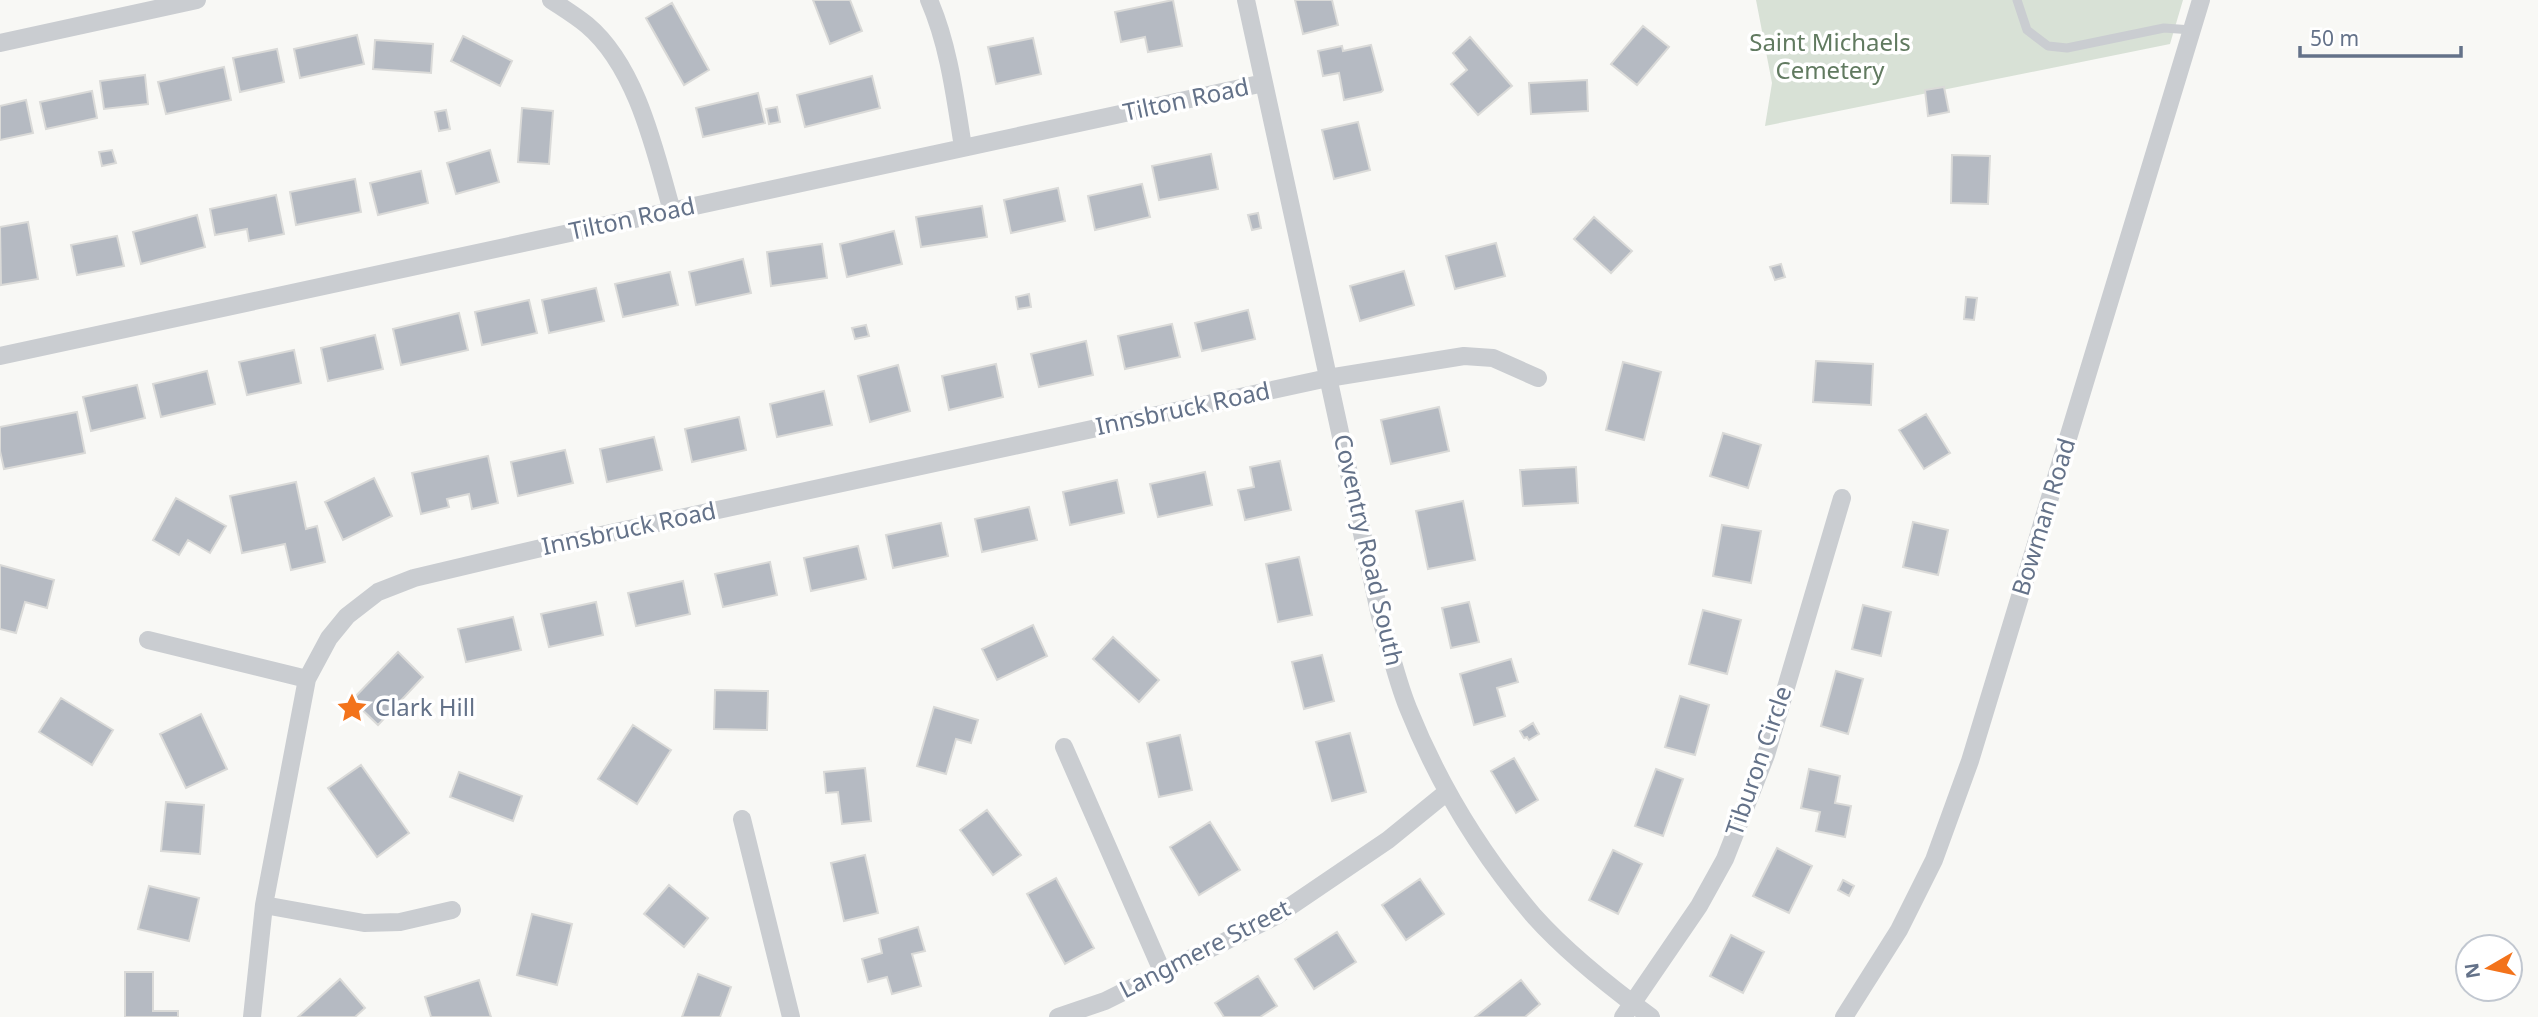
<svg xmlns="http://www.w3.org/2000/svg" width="2538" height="1017" viewBox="0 0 2538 1017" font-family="'Noto Sans',sans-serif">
<rect width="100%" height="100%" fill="#f8f8f5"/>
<path fill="#d8e1d6" d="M 1756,0 L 2183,0 L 2170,44 L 1765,126 L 1772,83 Z"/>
<path fill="#b5bac2" stroke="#dadad8" stroke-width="2" d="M 813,0 L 850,0 L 862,31 L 830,44 Z
M 1173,0 L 1182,46 L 1148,52 L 1145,37 L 1121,42 L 1115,12 Z
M 1295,0 L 1332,0 L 1338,25 L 1303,34 Z
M 672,3 L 709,70 L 684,85 L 646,18 Z
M 1643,26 L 1669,47 L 1637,85 L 1611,64 Z
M 357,35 L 364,64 L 300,78 L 294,49 Z
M 463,36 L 512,61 L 500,86 L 451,61 Z
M 1470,37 L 1512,86 L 1478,115 L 1451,84 L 1467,70 L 1453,53 Z
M 1033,38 L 1041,74 L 996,84 L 988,47 Z
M 375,40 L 433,44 L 431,73 L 373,69 Z
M 1371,45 L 1383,90 L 1381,92 L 1344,100 L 1339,73 L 1323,76 L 1318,51 L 1342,46 L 1343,51 Z
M 277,49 L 284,82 L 240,92 L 233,58 Z
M 224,67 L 231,100 L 166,114 L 158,82 Z
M 145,75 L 148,104 L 104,109 L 100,81 Z
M 872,76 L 880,108 L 805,127 L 797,95 Z
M 1587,80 L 1588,111 L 1531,114 L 1529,83 Z
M 1944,87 L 1949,112 L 1928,116 L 1925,90 Z
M 92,91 L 97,118 L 46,129 L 40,102 Z
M 758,93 L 765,123 L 703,137 L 696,108 Z
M 26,100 L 33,133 L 0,140 L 0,106 Z
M 777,107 L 780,122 L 769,124 L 766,109 Z
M 522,108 L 553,111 L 549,164 L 518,162 Z
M 446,110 L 450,129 L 439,131 L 435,112 Z
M 1358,122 L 1370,170 L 1334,179 L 1322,130 Z
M 112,150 L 116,163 L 102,166 L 99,152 Z
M 490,150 L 499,182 L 456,194 L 447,163 Z
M 1211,154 L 1218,189 L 1159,200 L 1152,166 Z
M 1952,155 L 1990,156 L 1988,204 L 1951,203 Z
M 421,171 L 428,203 L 378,215 L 370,183 Z
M 355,179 L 361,212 L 296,225 L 290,192 Z
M 1142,184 L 1150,217 L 1095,230 L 1088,196 Z
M 1058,188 L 1065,221 L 1011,233 L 1004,200 Z
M 276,195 L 284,234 L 249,241 L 247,229 L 215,235 L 210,209 Z
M 982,206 L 987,237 L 921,247 L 916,217 Z
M 1258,213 L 1261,228 L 1252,230 L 1248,215 Z
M 197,215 L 205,247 L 141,264 L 133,232 Z
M 1594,217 L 1632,251 L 1611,273 L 1574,239 Z
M 28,222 L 38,279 L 1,285 L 0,227 Z
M 894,231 L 902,264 L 847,277 L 840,244 Z
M 117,236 L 124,266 L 77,275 L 71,245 Z
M 1496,243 L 1505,276 L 1455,289 L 1446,256 Z
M 822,244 L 827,278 L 771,286 L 767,252 Z
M 743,259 L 751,293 L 696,305 L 689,272 Z
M 1781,264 L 1785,277 L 1775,280 L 1770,267 Z
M 1404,271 L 1414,305 L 1360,321 L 1350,286 Z
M 670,272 L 678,305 L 623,317 L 615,284 Z
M 596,288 L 604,321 L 549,333 L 542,300 Z
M 1029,294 L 1031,307 L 1018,309 L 1016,297 Z
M 1966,297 L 1977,298 L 1974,320 L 1964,319 Z
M 529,300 L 537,333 L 482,345 L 475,312 Z
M 1248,310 L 1255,339 L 1202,351 L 1195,323 Z
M 459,313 L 468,350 L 401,365 L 393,329 Z
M 1172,324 L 1180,357 L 1125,369 L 1118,336 Z
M 866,325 L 869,336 L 855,339 L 852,328 Z
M 375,335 L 383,369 L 328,381 L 321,348 Z
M 1086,341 L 1093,375 L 1039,387 L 1031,354 Z
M 294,350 L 301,383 L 247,395 L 239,362 Z
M 1816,361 L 1873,364 L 1871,405 L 1813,402 Z
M 1623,362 L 1661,372 L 1644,440 L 1606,430 Z
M 996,364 L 1003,397 L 949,410 L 942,376 Z
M 898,365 L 910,411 L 870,422 L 858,376 Z
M 207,371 L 215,404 L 161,417 L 153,384 Z
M 137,385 L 145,418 L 91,431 L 83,397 Z
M 824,391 L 832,425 L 777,437 L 770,404 Z
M 1439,407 L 1449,451 L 1391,464 L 1381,420 Z
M 77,412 L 85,453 L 4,469 L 0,451 L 0,427 Z
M 1926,414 L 1950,453 L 1924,469 L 1899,430 Z
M 739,417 L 746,450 L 692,462 L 685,429 Z
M 1723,433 L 1761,445 L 1748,488 L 1710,476 Z
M 654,437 L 662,470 L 607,482 L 600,449 Z
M 565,450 L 573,483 L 518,496 L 511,462 Z
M 488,456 L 498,503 L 472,509 L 469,494 L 447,499 L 449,507 L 421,514 L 412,473 Z
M 1280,461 L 1291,510 L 1245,520 L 1238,490 L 1254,487 L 1250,467 Z
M 1576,467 L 1578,503 L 1523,506 L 1520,470 Z
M 1205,472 L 1212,505 L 1158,517 L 1150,484 Z
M 374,478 L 392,516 L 343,540 L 325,502 Z
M 1117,480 L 1124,513 L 1070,525 L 1063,492 Z
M 296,482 L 306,529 L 317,526 L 325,562 L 291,570 L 285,544 L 242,553 L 230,496 Z
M 176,498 L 226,526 L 210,553 L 188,540 L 179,555 L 153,540 Z
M 1463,501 L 1475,560 L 1428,569 L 1416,511 Z
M 1029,507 L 1037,540 L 982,552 L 975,519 Z
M 1913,522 L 1948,530 L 1938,575 L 1903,567 Z
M 941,523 L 948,556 L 893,568 L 886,535 Z
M 1722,525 L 1761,531 L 1751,583 L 1713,576 Z
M 858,546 L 866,579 L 811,591 L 804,558 Z
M 1299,557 L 1312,615 L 1278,622 L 1266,564 Z
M 770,562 L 777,595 L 723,607 L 715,574 Z
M 0,565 L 54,580 L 47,608 L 25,602 L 16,633 L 0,629 Z
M 683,581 L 690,614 L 636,626 L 628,593 Z
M 596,602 L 603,635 L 549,647 L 541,614 Z
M 1469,602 L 1479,642 L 1451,648 L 1442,608 Z
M 1863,605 L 1891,612 L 1881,656 L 1852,649 Z
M 1703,610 L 1741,620 L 1727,674 L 1689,664 Z
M 513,617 L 521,650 L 466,662 L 458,629 Z
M 1033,625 L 1047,656 L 997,680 L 982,649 Z
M 1113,637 L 1159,680 L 1139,702 L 1093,659 Z
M 398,652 L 423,677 L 378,725 L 352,700 Z
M 1322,655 L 1334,701 L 1304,709 L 1292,662 Z
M 1511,659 L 1518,682 L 1497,688 L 1505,716 L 1474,725 L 1460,674 Z
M 1836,671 L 1863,679 L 1848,734 L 1821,726 Z
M 715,690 L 768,691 L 767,730 L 714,729 Z
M 1680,696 L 1709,705 L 1695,755 L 1665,747 Z
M 61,698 L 113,730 L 92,765 L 39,732 Z
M 934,707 L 978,720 L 971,743 L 956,739 L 946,774 L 917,766 Z
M 201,714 L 227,769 L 186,788 L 160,734 Z
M 1533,723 L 1539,734 L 1529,740 L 1527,737 L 1524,738 L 1520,731 Z
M 633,725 L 671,750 L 637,804 L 598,779 Z
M 1350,733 L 1366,792 L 1332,801 L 1316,742 Z
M 1180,735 L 1192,790 L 1159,797 L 1147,743 Z
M 1514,758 L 1538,800 L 1516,813 L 1491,771 Z
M 361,765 L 409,833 L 377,857 L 328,788 Z
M 865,768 L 871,821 L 842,824 L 838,792 L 826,793 L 824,772 Z
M 1656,769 L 1683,779 L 1663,836 L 1635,826 Z
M 1809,769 L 1840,776 L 1835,803 L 1851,806 L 1845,837 L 1816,831 L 1820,812 L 1801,808 Z
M 459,772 L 522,796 L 513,821 L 450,797 Z
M 166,802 L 204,805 L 200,854 L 161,851 Z
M 987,810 L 1021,855 L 993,875 L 960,830 Z
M 1210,822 L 1240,870 L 1199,895 L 1170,847 Z
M 1777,848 L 1812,866 L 1789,913 L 1753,896 Z
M 1613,850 L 1642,864 L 1618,914 L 1589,900 Z
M 865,855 L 878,913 L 844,921 L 831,863 Z
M 1056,878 L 1094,948 L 1065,964 L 1027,894 Z
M 1420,879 L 1444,914 L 1406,940 L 1382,905 Z
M 1843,880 L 1854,886 L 1849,896 L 1838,890 Z
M 669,885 L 708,918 L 684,947 L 644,914 Z
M 149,886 L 199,898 L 189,941 L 138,929 Z
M 532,914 L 572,924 L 557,985 L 517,975 Z
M 918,927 L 925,951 L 912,954 L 921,986 L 892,994 L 887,977 L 868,982 L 862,959 L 882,953 L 879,939 Z
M 1337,932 L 1356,962 L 1314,989 L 1295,959 Z
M 1731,935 L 1764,952 L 1743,993 L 1710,976 Z
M 125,972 L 153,972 L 153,1011 L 178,1011 L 178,1017 L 125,1017 Z
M 698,974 L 731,987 L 720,1017 L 682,1017 Z
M 1258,976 L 1277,1006 L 1260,1017 L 1224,1017 L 1215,1003 Z
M 340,979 L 365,1008 L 355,1017 L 298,1017 Z
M 479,980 L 491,1017 L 431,1017 L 425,997 Z
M 1521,980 L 1540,1004 L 1525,1017 L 1475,1017 Z"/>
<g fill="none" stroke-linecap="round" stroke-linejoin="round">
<path stroke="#cacdd1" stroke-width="9" d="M 2017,0 L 2027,30 L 2048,46 L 2067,48 L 2164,28 L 2192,30"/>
<path stroke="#cacdd1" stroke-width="18" d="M 551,0 C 563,8 576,16 587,25 C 637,67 655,151 672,211
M 929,0 C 949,46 955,97 963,147
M 1246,0 L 1380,616 C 1389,646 1396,678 1408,708 C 1438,783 1481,854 1534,916 C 1568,954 1610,987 1651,1017
M 0,43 L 197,0
M 0,356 L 1264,83
M 148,640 L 307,679
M 1064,747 L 1162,971
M 742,819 L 791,1017
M 264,905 L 364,923 L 400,922 L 452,910
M 252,1017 L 264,905 L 307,679 L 329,638 L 347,616 L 378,592 L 414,578 L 537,549 L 1328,378 L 1464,356 L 1493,358 L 1538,378
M 1058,1017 L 1105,1001 L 1276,916 L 1388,840 L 1447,792
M 1623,1017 L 1699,906 L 1725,859 L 1766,755 L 1842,498
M 1844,1017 L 1899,930 L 1934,860 L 1970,761 L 2201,0"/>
</g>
<defs>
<g id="sight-bare" transform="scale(2.415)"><path d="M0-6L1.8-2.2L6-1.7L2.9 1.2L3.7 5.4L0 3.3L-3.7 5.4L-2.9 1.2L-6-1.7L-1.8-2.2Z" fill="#f3731b" stroke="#fff" stroke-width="2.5" paint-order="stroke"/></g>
</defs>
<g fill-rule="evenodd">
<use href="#sight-bare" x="352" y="708"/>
</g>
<g text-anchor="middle" stroke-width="7" stroke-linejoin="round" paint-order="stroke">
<g font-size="24" fill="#617a60" stroke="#fff">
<text x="1830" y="51">Saint Michaels<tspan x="1830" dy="28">Cemetery</tspan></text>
</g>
<g font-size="24" fill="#647289" stroke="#fff">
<text transform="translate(1186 100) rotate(-12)" y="8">Tilton Road</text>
<text transform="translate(632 219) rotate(-12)" y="8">Tilton Road</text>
<text transform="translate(1183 409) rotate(-12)" y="8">Innsbruck Road</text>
<text transform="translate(2044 517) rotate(-73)" y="8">Bowman Road</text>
<text transform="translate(629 529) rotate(-12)" y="8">Innsbruck Road</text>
<text transform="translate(1368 550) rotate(77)" y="8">Coventry Road South</text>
<text transform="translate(1759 761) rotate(-71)" y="8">Tiburon Circle</text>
<text transform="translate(1205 949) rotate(-27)" y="8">Langmere Street</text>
</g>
<g font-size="24" fill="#647289" stroke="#fff" text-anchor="start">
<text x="375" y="716">Clark Hill</text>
</g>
</g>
<g transform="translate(2489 968) rotate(261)"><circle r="33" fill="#ffffff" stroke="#c1c7d0" stroke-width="2"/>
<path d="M0-5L12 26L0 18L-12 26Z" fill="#f3731b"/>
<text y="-10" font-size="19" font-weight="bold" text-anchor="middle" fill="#647289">N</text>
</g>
<path d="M2300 46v10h161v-10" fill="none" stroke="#647289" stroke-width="3.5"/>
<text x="2310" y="46" font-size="21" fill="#647289" stroke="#ffffff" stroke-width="5" paint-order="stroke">50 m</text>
</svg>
